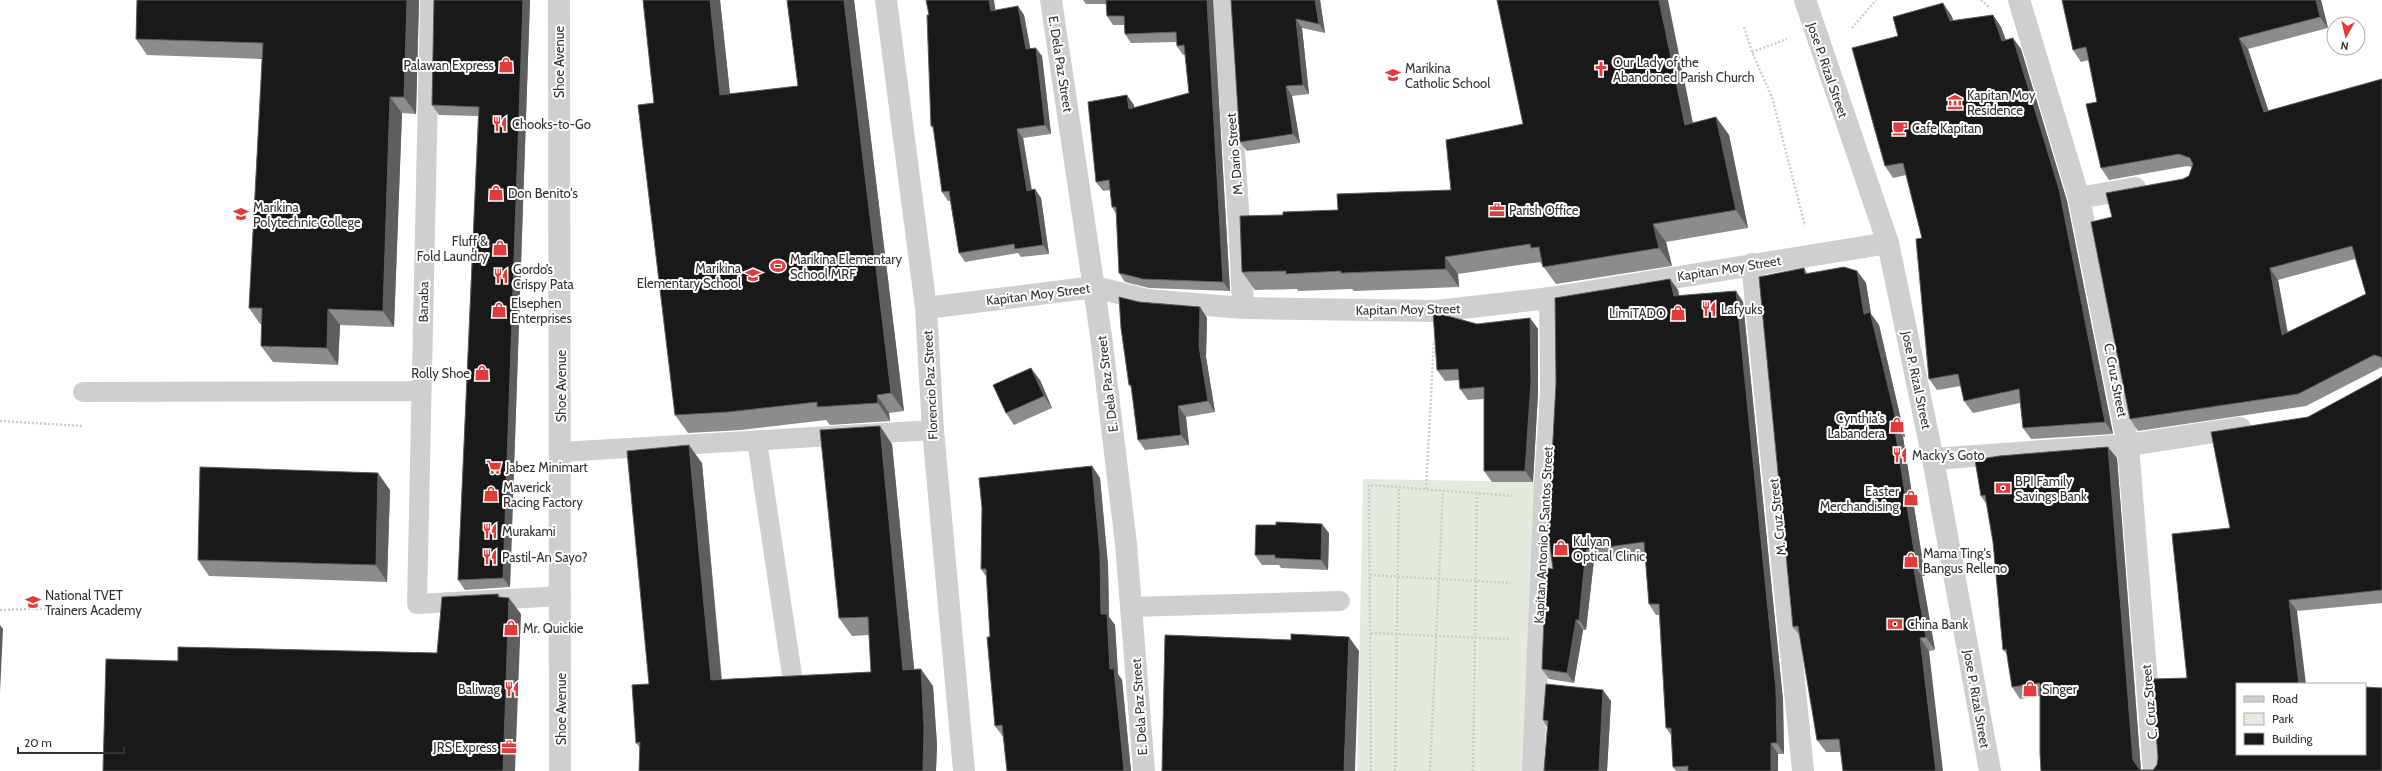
<svg xmlns="http://www.w3.org/2000/svg" width="2382" height="771" viewBox="0 0 2382 771" font-family="Cabin,sans-serif">
<rect width="100%" height="100%" fill="#fff"/>
<path fill="#e4ebde" d="M 1363,479 L 1539,482 L 1525,771 L 1357,771 Z"/>
<g fill="none" stroke-linecap="round" stroke-linejoin="round">
<path stroke="#ccc" stroke-width="2.5" stroke-dasharray="2 2" stroke-linecap="butt" d="M 1981,0 L 1990,8
M 1744,27 L 1752,52 L 1772,97 L 1805,226
M 1852,28 L 1876,0
M 1752,52 L 1787,39
M 0,421 L 82,426
M 1426,489 L 1434,341
M 1370,575 L 1511,583
M 0,610 L 71,608
M 1371,633 L 1509,639
M 1371,771 L 1369,485 L 1514,496
M 1395,771 L 1399,487
M 1430,771 L 1443,490
M 1473,771 L 1477,494"/>
<path stroke="#cfcfcf" stroke-width="20" d="M 430,0 L 417,604 L 561,596
M 83,392 L 421,391
M 757,441 L 792,675
M 561,452 L 933,430
M 1131,607 L 1340,601"/>
<path stroke="#cfcfcf" stroke-width="22" d="M 1533,771 L 1545,483 L 1551,393 L 1550,298"/>
<path stroke="#cfcfcf" stroke-width="22" d="M 886,0 L 926,308 L 933,430 L 964,771
M 1224,0 C 1229,103 1240,205 1243,308
M 2019,0 L 2079,198 L 2128,445 L 2154,771
M 2079,198 L 2135,188
M 1752,264 L 1803,771
M 926,308 L 1095,287 L 1147,300 L 1243,308 L 1436,311 L 1550,298 L 1888,243
M 1933,459 L 2128,445 L 2240,428"/>
<path stroke="#cfcfcf" stroke-width="22" d="M 559,0 L 560,771
M 1051,0 L 1101,336 L 1126,544 L 1144,771
M 1805,0 L 1888,243 L 1933,459 L 1990,771"/>
</g>
<path fill="#8c8c8c" fill-rule="evenodd" d="M 419,0 L 416,114 L 402,113 L 394,327 L 340,325 L 338,365 L 273,362 L 261,346 L 262,324 L 260,324 L 249,308 L 262,59 L 147,55 L 136,39 Z
M 434,0 L 530,0 L 510,587 L 465,590 L 458,580 L 478,116 L 439,115 L 432,105 Z
M 643,0 L 720,0 L 730,94 L 798,86 L 787,0 L 854,0 L 904,411 L 889,413 L 890,421 L 830,425 L 826,420 L 741,430 L 688,433 L 675,415 L 654,103 Z
M 1083,0 L 1213,0 L 1230,291 L 1149,288 L 1125,282 L 1119,273 L 1116,214 L 1112,207 L 1110,190 L 1103,191 L 1096,182 L 1134,105 L 1134,108 L 1189,93 L 1185,55 L 1183,55 L 1177,46 L 1177,42 L 1131,43 L 1125,34 L 1124,25 L 1113,25 L 1107,16 L 1106,4 L 1086,4 Z
M 1231,0 L 1320,0 L 1325,33 L 1302,28 L 1309,94 L 1292,96 L 1300,143 L 1247,151 L 1240,142 Z
M 2062,0 L 2321,0 L 2328,28 L 2248,49 L 2268,111 L 2382,79 L 2382,367 L 2306,406 L 2138,431 L 2130,419 L 2112,217 L 2189,176 L 2192,167 L 2187,166 L 2109,180 L 2101,168 L 2097,102 L 2089,60 L 2081,62 L 2073,50 ZM 2355,259 L 2366,294 L 2288,333 L 2278,280 Z
M 996,10 L 1024,15 L 1030,48 L 1042,56 L 1051,134 L 1023,138 L 1032,190 L 1041,198 L 1049,254 L 1021,257 L 1018,253 L 965,262 L 959,253 L 950,201 L 948,201 L 942,192 L 934,130 L 931,126 L 929,15 Z
M 1951,15 L 1954,21 L 1993,15 L 2001,27 L 2006,40 L 2021,49 L 2067,201 L 2113,434 L 2031,439 L 2023,428 L 2020,403 L 1973,413 L 1964,401 L 1961,386 L 1937,390 L 1929,379 L 1922,238 L 1906,175 L 1893,178 L 1885,166 L 1898,36 Z
M 1716,117 L 1729,135 L 1748,228 L 1666,242 L 1672,266 L 1556,284 L 1540,262 L 1458,274 L 1459,287 L 1354,291 L 1352,289 L 1298,291 L 1297,289 L 1255,290 L 1242,272 L 1283,215 L 1338,210 L 1451,190 Z
M 1804,268 L 1808,274 L 1857,271 L 1866,283 L 1871,314 L 1879,325 L 1905,437 L 1903,437 L 1925,576 L 1922,576 L 1935,650 L 1929,651 L 1841,752 L 1826,752 L 1817,740 L 1800,636 L 1793,627 Z
M 1670,279 L 1678,290 L 1679,296 L 1736,291 L 1743,302 L 1783,700 L 1784,754 L 1778,754 L 1778,771 L 1676,771 L 1673,767 L 1671,735 L 1666,728 L 1659,615 L 1656,615 L 1649,604 L 1645,553 L 1594,560 L 1586,630 L 1583,630 L 1574,683 L 1549,679 L 1542,669 L 1553,569 Z
M 1139,302 L 1200,307 L 1207,318 L 1206,357 L 1215,412 L 1186,417 L 1189,445 L 1145,450 L 1138,440 L 1131,388 L 1129,385 Z
M 1530,318 L 1538,329 L 1538,393 L 1533,482 L 1492,482 L 1484,471 L 1484,399 L 1468,400 L 1460,389 L 1459,380 L 1445,381 L 1437,370 L 1477,324 Z
M 2382,376 L 2382,603 L 2297,611 L 2237,684 L 2382,771 L 2041,771 L 2040,696 L 2020,699 L 2012,687 L 2007,654 L 2003,650 L 1993,542 L 1987,505 L 1981,496 L 2117,458 L 2141,770 L 2153,770 L 2157,765 L 2187,678 L 2230,528 L 2308,417 L 2380,378 Z
M 1040,380 L 1052,408 L 1014,425 L 1006,413 Z
M 892,444 L 914,669 L 933,686 L 937,745 L 936,771 L 639,771 L 640,748 L 636,743 L 649,684 L 702,463 L 722,680 L 871,672 L 869,635 L 852,636 L 839,618 Z
M 1092,466 L 1100,478 L 1108,565 L 1109,617 L 1115,625 L 1118,674 L 1122,680 L 1131,771 L 1007,771 L 1004,738 L 995,726 L 987,578 L 981,569 Z
M 390,490 L 387,582 L 209,576 L 198,560 Z
M 1276,525 L 1329,533 L 1328,570 L 1281,568 L 1279,565 L 1262,565 L 1255,555 Z
M 1611,701 L 1607,771 L 1544,771 L 1547,727 L 1543,720 Z"/>
<path fill="#5e5e5e" d="M 407,0 L 419,0 L 416,114 L 404,97 Z
M 523,0 L 530,0 L 510,587 L 503,578 Z
M 710,0 L 720,0 L 732,113 L 720,95 Z
M 844,0 L 854,0 L 904,411 L 891,393 Z
M 989,0 L 994,0 L 997,20 L 991,11 Z
M 1207,0 L 1213,0 L 1230,291 L 1223,282 Z
M 1315,0 L 1320,0 L 1325,33 L 1319,24 Z
M 1659,0 L 1668,0 L 1697,143 L 1685,125 Z
M 2316,0 L 2321,0 L 2328,28 L 2320,17 Z
M 1943,3 L 1951,15 L 1958,33 L 1950,21 Z
M 1018,6 L 1024,15 L 1032,57 L 1026,49 Z
M 1993,15 L 2001,27 L 2010,52 L 2002,41 Z
M 1296,19 L 1302,28 L 1309,94 L 1303,85 Z
M 2013,38 L 2021,49 L 2067,201 L 2113,434 L 2105,422 Z
M 2239,38 L 2248,49 L 2273,124 L 2264,112 Z
M 1036,48 L 1042,56 L 1051,134 L 1045,125 Z
M 1286,86 L 1292,96 L 1300,143 L 1293,134 Z
M 1127,95 L 1134,105 L 1136,118 L 1129,109 Z
M 390,97 L 402,113 L 394,327 L 383,311 Z
M 1716,117 L 1729,135 L 1748,228 L 1736,210 Z
M 1017,129 L 1023,138 L 1033,199 L 1027,191 Z
M 1035,189 L 1041,198 L 1049,254 L 1043,245 Z
M 1653,224 L 1666,242 L 1672,266 L 1659,248 Z
M 1445,257 L 1458,274 L 1459,287 L 1446,269 Z
M 2270,268 L 2278,280 L 2290,347 L 2282,335 Z
M 1857,271 L 1866,283 L 1871,314 L 1879,325 L 1905,437 L 1897,424 L 1864,314 Z
M 1670,279 L 1678,290 L 1682,307 L 1674,296 Z
M 1736,291 L 1743,302 L 1783,700 L 1784,754 L 1777,743 Z
M 1200,307 L 1207,318 L 1206,357 L 1215,412 L 1208,401 L 1199,346 Z
M 328,309 L 340,325 L 338,365 L 327,348 Z
M 1530,318 L 1538,329 L 1538,393 L 1533,482 L 1525,471 Z
M 1031,368 L 1040,380 L 1052,408 L 1044,396 Z
M 877,395 L 889,413 L 890,421 L 878,403 Z
M 1178,406 L 1186,417 L 1189,445 L 1181,435 Z
M 1894,424 L 1903,437 L 1925,576 L 1916,563 Z
M 880,426 L 892,444 L 916,688 L 903,670 Z
M 689,445 L 702,463 L 723,698 L 711,680 Z
M 2108,447 L 2117,458 L 2141,771 L 2133,760 Z
M 1092,466 L 1100,478 L 1108,565 L 1109,617 L 1115,625 L 1118,674 L 1122,680 L 1131,771 L 1124,771 L 1110,669 L 1101,614 Z
M 378,473 L 390,490 L 387,582 L 376,565 Z
M 1322,524 L 1329,533 L 1328,570 L 1321,560 Z
M 1586,550 L 1594,560 L 1586,630 L 1579,620 Z
M 1913,564 L 1922,576 L 1935,650 L 1926,637 Z
M 498,594 L 509,610 L 509,598 L 521,614 L 515,771 L 503,771 Z
M 2289,600 L 2297,611 L 2306,684 L 2299,684 Z
M 1576,620 L 1583,630 L 1574,683 L 1567,673 Z
M 0,625 L 3,629 L 0,693 Z
M 1349,637 L 1359,651 L 1355,771 L 1344,771 Z
M 1920,638 L 1929,651 L 1943,771 L 1936,771 Z
M 921,669 L 933,686 L 937,745 L 936,771 L 923,771 Z
M 1603,690 L 1611,701 L 1607,771 L 1599,771 Z
M 1771,743 L 1778,754 L 1778,771 L 1771,771 Z"/>
<path fill="#191919" stroke="#5e5e5e" fill-rule="evenodd" d="M 137,0 L 407,0 L 404,97 L 390,97 L 383,311 L 328,309 L 327,348 L 261,346 L 262,308 L 249,308 L 263,43 L 136,39 Z
M 434,0 L 523,0 L 503,578 L 458,580 L 479,107 L 432,105 Z
M 643,0 L 710,0 L 720,95 L 798,86 L 787,0 L 844,0 L 891,393 L 877,395 L 878,403 L 817,407 L 817,402 L 728,412 L 675,415 L 638,105 L 654,103 Z
M 926,0 L 989,0 L 991,11 L 1018,6 L 1026,49 L 1036,48 L 1045,125 L 1017,129 L 1027,191 L 1035,189 L 1043,245 L 1015,249 L 1014,244 L 959,253 L 949,191 L 942,192 L 933,126 L 931,126 L 927,15 L 929,15 Z
M 1106,0 L 1207,0 L 1223,282 L 1143,279 L 1119,273 L 1116,207 L 1112,207 L 1109,180 L 1096,182 L 1088,102 L 1127,95 L 1129,109 L 1189,93 L 1184,45 L 1177,46 L 1176,32 L 1125,34 L 1124,16 L 1107,16 Z
M 1231,0 L 1315,0 L 1319,24 L 1296,19 L 1303,85 L 1286,86 L 1293,134 L 1240,142 Z
M 1497,0 L 1659,0 L 1685,125 L 1716,117 L 1736,210 L 1653,224 L 1659,248 L 1543,267 L 1539,247 L 1531,248 L 1530,244 L 1445,257 L 1446,269 L 1341,273 L 1341,271 L 1286,274 L 1286,271 L 1242,272 L 1240,216 L 1283,215 L 1283,212 L 1338,210 L 1337,194 L 1451,190 L 1446,140 L 1523,124 Z
M 2062,0 L 2316,0 L 2320,17 L 2239,38 L 2264,112 L 2382,79 L 2382,359 L 2381,357 L 2374,355 L 2298,394 L 2130,419 L 2091,222 L 2112,217 L 2106,193 L 2183,179 L 2189,176 L 2193,164 L 2190,158 L 2179,154 L 2101,168 L 2086,104 L 2097,102 L 2086,47 L 2073,50 ZM 2352,246 L 2366,294 L 2282,335 L 2270,268 Z
M 1943,3 L 1950,21 L 1993,15 L 2002,41 L 2013,38 L 2059,189 L 2105,422 L 2023,428 L 2019,389 L 1964,401 L 1958,374 L 1929,379 L 1916,239 L 1922,238 L 1903,163 L 1885,166 L 1852,48 L 1898,36 L 1893,17 Z
M 1844,267 L 1857,271 L 1864,314 L 1870,312 L 1897,424 L 1894,424 L 1916,563 L 1913,564 L 1926,637 L 1920,638 L 1936,771 L 1843,771 L 1839,739 L 1817,740 L 1798,626 L 1793,627 L 1759,277 L 1804,268 L 1805,274 Z
M 1670,279 L 1674,296 L 1736,291 L 1776,690 L 1777,743 L 1771,743 L 1771,771 L 1688,771 L 1688,766 L 1673,767 L 1671,728 L 1666,728 L 1659,604 L 1649,604 L 1644,542 L 1586,550 L 1579,620 L 1576,620 L 1567,673 L 1542,669 L 1546,568 L 1553,569 L 1548,532 L 1556,383 L 1555,298 Z
M 1119,297 L 1139,302 L 1200,307 L 1199,346 L 1208,401 L 1178,406 L 1181,435 L 1138,440 L 1131,385 L 1129,385 L 1121,328 Z
M 1433,312 L 1477,324 L 1530,318 L 1531,381 L 1525,471 L 1484,471 L 1484,387 L 1460,389 L 1458,369 L 1437,370 Z
M 1031,368 L 1044,396 L 1006,413 L 993,385 Z
M 2382,376 L 2382,590 L 2289,600 L 2299,684 L 2237,684 L 2237,754 L 2365,754 L 2365,687 L 2382,688 L 2382,771 L 2041,771 L 2040,753 L 2040,683 L 2012,687 L 2006,649 L 2003,650 L 1993,542 L 1985,495 L 1981,496 L 1975,460 L 1999,456 L 2108,447 L 2133,760 L 2140,770 L 2153,770 L 2157,765 L 2158,758 L 2152,679 L 2187,678 L 2172,534 L 2230,528 L 2211,432 L 2308,417 L 2380,378 Z
M 880,426 L 903,670 L 921,669 L 924,727 L 923,771 L 639,771 L 640,742 L 636,743 L 632,685 L 649,684 L 627,451 L 689,445 L 711,680 L 871,672 L 868,617 L 839,618 L 820,430 Z
M 1092,466 L 1100,554 L 1101,614 L 1107,614 L 1110,669 L 1114,669 L 1124,771 L 1007,771 L 1002,725 L 995,726 L 987,637 L 990,637 L 986,569 L 981,569 L 982,508 L 979,478 Z
M 200,467 L 378,473 L 376,565 L 198,560 Z
M 1276,522 L 1322,524 L 1321,560 L 1275,558 L 1275,555 L 1255,555 L 1256,525 L 1276,525 Z
M 498,594 L 498,597 L 509,598 L 503,771 L 103,771 L 106,659 L 178,661 L 178,647 L 437,653 L 442,597 Z
M 1291,634 L 1349,637 L 1344,771 L 1162,771 L 1165,635 L 1291,640 Z
M 1546,684 L 1603,690 L 1599,771 L 1544,771 L 1548,721 L 1543,720 Z"/>
<defs>
<g id="shop-bare" transform="scale(1.2)"><path d="M-5-2.5h2.3a2.7 3.5 0 0 1 5.4 0H5L5.5 6h-11ZM-1.5-2.5h3a1.5 2.3 0 0 0-3 0Z" fill="#e23b3b" stroke="#fff" stroke-width="2.5" paint-order="stroke"/></g>
<g id="church-bare" transform="scale(1.2)"><path d="M-1.2-6h2.4v3.5h3.3v2.4h-3.3V6h-2.4V-.1h-3.3v-2.4h3.3Z" fill="#e23b3b" stroke="#fff" stroke-width="2.5" paint-order="stroke"/></g>
<g id="school-bare" transform="scale(1.2)"><path d="M0-5L7-2L0 1L-7-2ZM-4 1L0 2.5L4 1V4Q0 6-4 4Z" fill="#e23b3b" stroke="#fff" stroke-width="2.5" paint-order="stroke"/></g>
<g id="museum-bare" transform="scale(1.2)"><path d="M0-6L6-3V-2H-6V-3ZM-5-1h2V3h-2ZM-1-1h2V3h-2ZM3-1h2V3H3ZM-6 4H6V6H-6Z" fill="#e23b3b" stroke="#fff" stroke-width="2.5" paint-order="stroke"/></g>
<g id="restaurant-bare" transform="scale(1.2)"><path d="M-5-6h1v4h1v-4h1v4h1v-4h1v5L-1.5 .5V6h-2V.5L-5-1ZM5-6V6H3V1.5H1.5Q1.5-4 5-6Z" fill="#e23b3b" stroke="#fff" stroke-width="2.5" paint-order="stroke"/></g>
<g id="cafe-bare" transform="scale(1.2)"><path d="M-5.5-4.5H6V0H3Q3 3.5 0 3.5H-2.5Q-5.5 3.5-5.5 0ZM3-3.2v2h1.7v-2ZM-6 4.5H4V6H-6Z" fill="#e23b3b" stroke="#fff" stroke-width="2.5" paint-order="stroke"/></g>
<g id="office-bare" transform="scale(1.2)"><path d="M-6-3h4V-5.5h4V-3h4V5H-6ZM-1-4.5V-3h2v-1.5ZM-6 0V1H6V0Z" fill="#e23b3b" stroke="#fff" stroke-width="2.5" paint-order="stroke"/></g>
<g id="university-bare" transform="scale(1.2)"><path d="M0-5L7-2L0 1L-7-2ZM-4 1L0 2.5L4 1V4Q0 6-4 4Z" fill="#e23b3b" stroke="#fff" stroke-width="2.5" paint-order="stroke"/></g>
<g id="stadium-bare" transform="scale(1.2)"><path d="M0-5a6.5 5 0 1 0 0 10a6.5 5 0 1 0 0-10ZM-3.5-1.8h7v3.6h-7Z" fill="#e23b3b" stroke="#fff" stroke-width="2.5" paint-order="stroke"/></g>
<g id="supermarket-bare" transform="scale(1.2)"><path d="M-6-5.5h2.5l.6 2H6L4.5 2H-2.5L-4.4-4H-6ZM-1.5 3.2a1.3 1.3 0 1 0 .1 0ZM3 3.2a1.3 1.3 0 1 0 .1 0Z" fill="#e23b3b" stroke="#fff" stroke-width="2.5" paint-order="stroke"/></g>
<g id="bank-bare" transform="scale(1.2)"><path d="M-6-4H6V4H-6ZM0-2.3a2.3 2.3 0 1 0 0 4.6a2.3 2.3 0 1 0 0-4.6Z" fill="#e23b3b" stroke="#fff" stroke-width="2.5" paint-order="stroke"/></g>
</defs>
<g fill-rule="evenodd">
<use href="#shop-bare" x="506" y="65"/>
<use href="#church-bare" x="1601" y="69"/>
<use href="#school-bare" x="1393" y="75"/>
<use href="#museum-bare" x="1955" y="102"/>
<use href="#restaurant-bare" x="500" y="124"/>
<use href="#cafe-bare" x="1900" y="128"/>
<use href="#shop-bare" x="496" y="193"/>
<use href="#office-bare" x="1497" y="210"/>
<use href="#university-bare" x="241" y="214"/>
<use href="#shop-bare" x="500" y="248"/>
<use href="#stadium-bare" x="778" y="266"/>
<use href="#school-bare" x="753" y="275"/>
<use href="#restaurant-bare" x="501" y="276"/>
<use href="#restaurant-bare" x="1709" y="309"/>
<use href="#shop-bare" x="499" y="310"/>
<use href="#shop-bare" x="1678" y="313"/>
<use href="#shop-bare" x="482" y="373"/>
<use href="#shop-bare" x="1897" y="425"/>
<use href="#restaurant-bare" x="1900" y="455"/>
<use href="#supermarket-bare" x="494" y="467"/>
<use href="#bank-bare" x="2003" y="488"/>
<use href="#shop-bare" x="491" y="494"/>
<use href="#shop-bare" x="1911" y="498"/>
<use href="#restaurant-bare" x="490" y="531"/>
<use href="#shop-bare" x="1561" y="548"/>
<use href="#restaurant-bare" x="490" y="557"/>
<use href="#shop-bare" x="1911" y="560"/>
<use href="#school-bare" x="33" y="602"/>
<use href="#bank-bare" x="1895" y="624"/>
<use href="#shop-bare" x="511" y="628"/>
<use href="#restaurant-bare" x="512" y="689"/>
<use href="#shop-bare" x="2030" y="689"/>
<use href="#office-bare" x="509" y="747"/>
</g>
<g text-anchor="middle" stroke-width="4" stroke-linejoin="round" paint-order="stroke">
<g font-size="13" fill="#323232" stroke="#fff">
<text transform="translate(559 62) rotate(-90)" y="5">Shoe Avenue</text>
<text transform="translate(1061 64) rotate(81)" y="5">E. Dela Paz Street</text>
<text transform="translate(1828 70) rotate(71)" y="5">Jose P. Rizal Street</text>
<text transform="translate(1234 154) rotate(-95)" y="5">M. Dario Street</text>
<text transform="translate(1729 268) rotate(-9)" y="5">Kapitan Moy Street</text>
<text transform="translate(1038 294) rotate(-7)" y="5">Kapitan Moy Street</text>
<text transform="translate(423 302) rotate(-89)" y="5">Banaba</text>
<text transform="translate(1408 309) rotate(-1)" y="5">Kapitan Moy Street</text>
<text transform="translate(1917 380) rotate(78)" y="5">Jose P. Rizal Street</text>
<text transform="translate(2116 380) rotate(79)" y="5">C. Cruz Street</text>
<text transform="translate(1107 384) rotate(-97)" y="5">E. Dela Paz Street</text>
<text transform="translate(930 385) rotate(-93)" y="5">Florencio Paz Street</text>
<text transform="translate(561 386) rotate(-90)" y="5">Shoe Avenue</text>
<text transform="translate(1777 517) rotate(-96)" y="5">M. Cruz Street</text>
<text transform="translate(1543 535) rotate(-87)" y="5">Kapitan Antonio P. Santos Street</text>
<text transform="translate(1977 699) rotate(80)" y="5">Jose P. Rizal Street</text>
<text transform="translate(2149 702) rotate(-95)" y="5">C. Cruz Street</text>
<text transform="translate(1139 707) rotate(-94)" y="5">E. Dela Paz Street</text>
<text transform="translate(561 709) rotate(-90)" y="5">Shoe Avenue</text>
</g>
<g font-size="13" fill="#323232" stroke="#fff" text-anchor="start">
<text x="1613" y="67">Our Lady of the<tspan x="1613" dy="15">Abandoned Parish Church</tspan></text>
<text x="494" y="70" text-anchor="end">Palawan Express</text>
<text x="1405" y="73">Marikina<tspan x="1405" dy="15">Catholic School</tspan></text>
<text x="1967" y="100">Kapitan Moy<tspan x="1967" dy="15">Residence</tspan></text>
<text x="512" y="129">Chooks-to-Go</text>
<text x="1912" y="133">Cafe Kapitan</text>
<text x="508" y="198">Don Benito's</text>
<text x="253" y="212">Marikina<tspan x="253" dy="15">Polytechnic College</tspan></text>
<text x="1509" y="215">Parish Office</text>
<text x="488" y="246" text-anchor="end">Fluff &amp;<tspan x="488" dy="15">Fold Laundry</tspan></text>
<text x="790" y="264">Marikina Elementary<tspan x="790" dy="15">School MRF</tspan></text>
<text x="741" y="273" text-anchor="end">Marikina<tspan x="741" dy="15">Elementary School</tspan></text>
<text x="513" y="274">Gordo’s<tspan x="513" dy="15">Crispy Pata</tspan></text>
<text x="511" y="308">Elsephen<tspan x="511" dy="15">Enterprises</tspan></text>
<text x="1721" y="314">Lafyuks</text>
<text x="1666" y="318" text-anchor="end">LimiTADO</text>
<text x="470" y="378" text-anchor="end">Rolly Shoe</text>
<text x="1885" y="423" text-anchor="end">Cynthia's<tspan x="1885" dy="15">Labandera</tspan></text>
<text x="1912" y="460">Macky's Goto</text>
<text x="506" y="472">Jabez Minimart</text>
<text x="2015" y="486">BPI Family<tspan x="2015" dy="15">Savings Bank</tspan></text>
<text x="503" y="492">Maverick<tspan x="503" dy="15">Racing Factory</tspan></text>
<text x="1899" y="496" text-anchor="end">Easter<tspan x="1899" dy="15">Merchandising</tspan></text>
<text x="502" y="536">Murakami</text>
<text x="1573" y="546">Kulyan<tspan x="1573" dy="15">Optical Clinic</tspan></text>
<text x="1923" y="558">Mama Ting's<tspan x="1923" dy="15">Bangus Relleno</tspan></text>
<text x="502" y="562">Pastil-An Sayo?</text>
<text x="45" y="600">National TVET<tspan x="45" dy="15">Trainers Academy</tspan></text>
<text x="1907" y="629">China Bank</text>
<text x="523" y="633">Mr. Quickie</text>
<text x="500" y="694" text-anchor="end">Baliwag</text>
<text x="2042" y="694">Singer</text>
<text x="497" y="752" text-anchor="end">JRS Express</text>
</g>
</g>
<rect x="2236" y="683" width="130" height="72" fill="#ffffff" stroke="#adadad"/>
<rect x="2244" y="696" width="20" height="6" fill="#cfcfcf" stroke="#adadad"/>
<text x="2272" y="703" font-size="12" fill="#323232">Road</text>
<rect x="2244" y="713" width="20" height="12" fill="#e4ebde" stroke="#adadad"/>
<text x="2272" y="723" font-size="12" fill="#323232">Park</text>
<rect x="2244" y="733" width="20" height="12" fill="#191919" stroke="#adadad"/>
<text x="2272" y="743" font-size="12" fill="#323232">Building</text>
<g transform="translate(2346 36) rotate(188)"><circle r="19" fill="#ffffff" stroke="#adadad"/>
<path d="M0-3L7 15L0 10L-7 15Z" fill="#e23b3b"/>
<text y="-6" font-size="11" font-weight="bold" text-anchor="middle" fill="#323232">N</text>
</g>
<path d="M18 747v6h106v-6" fill="none" stroke="#323232" stroke-width="2"/>
<text x="24" y="747" font-size="12" fill="#323232" stroke="#ffffff" stroke-width="3" paint-order="stroke">20 m</text>
</svg>
